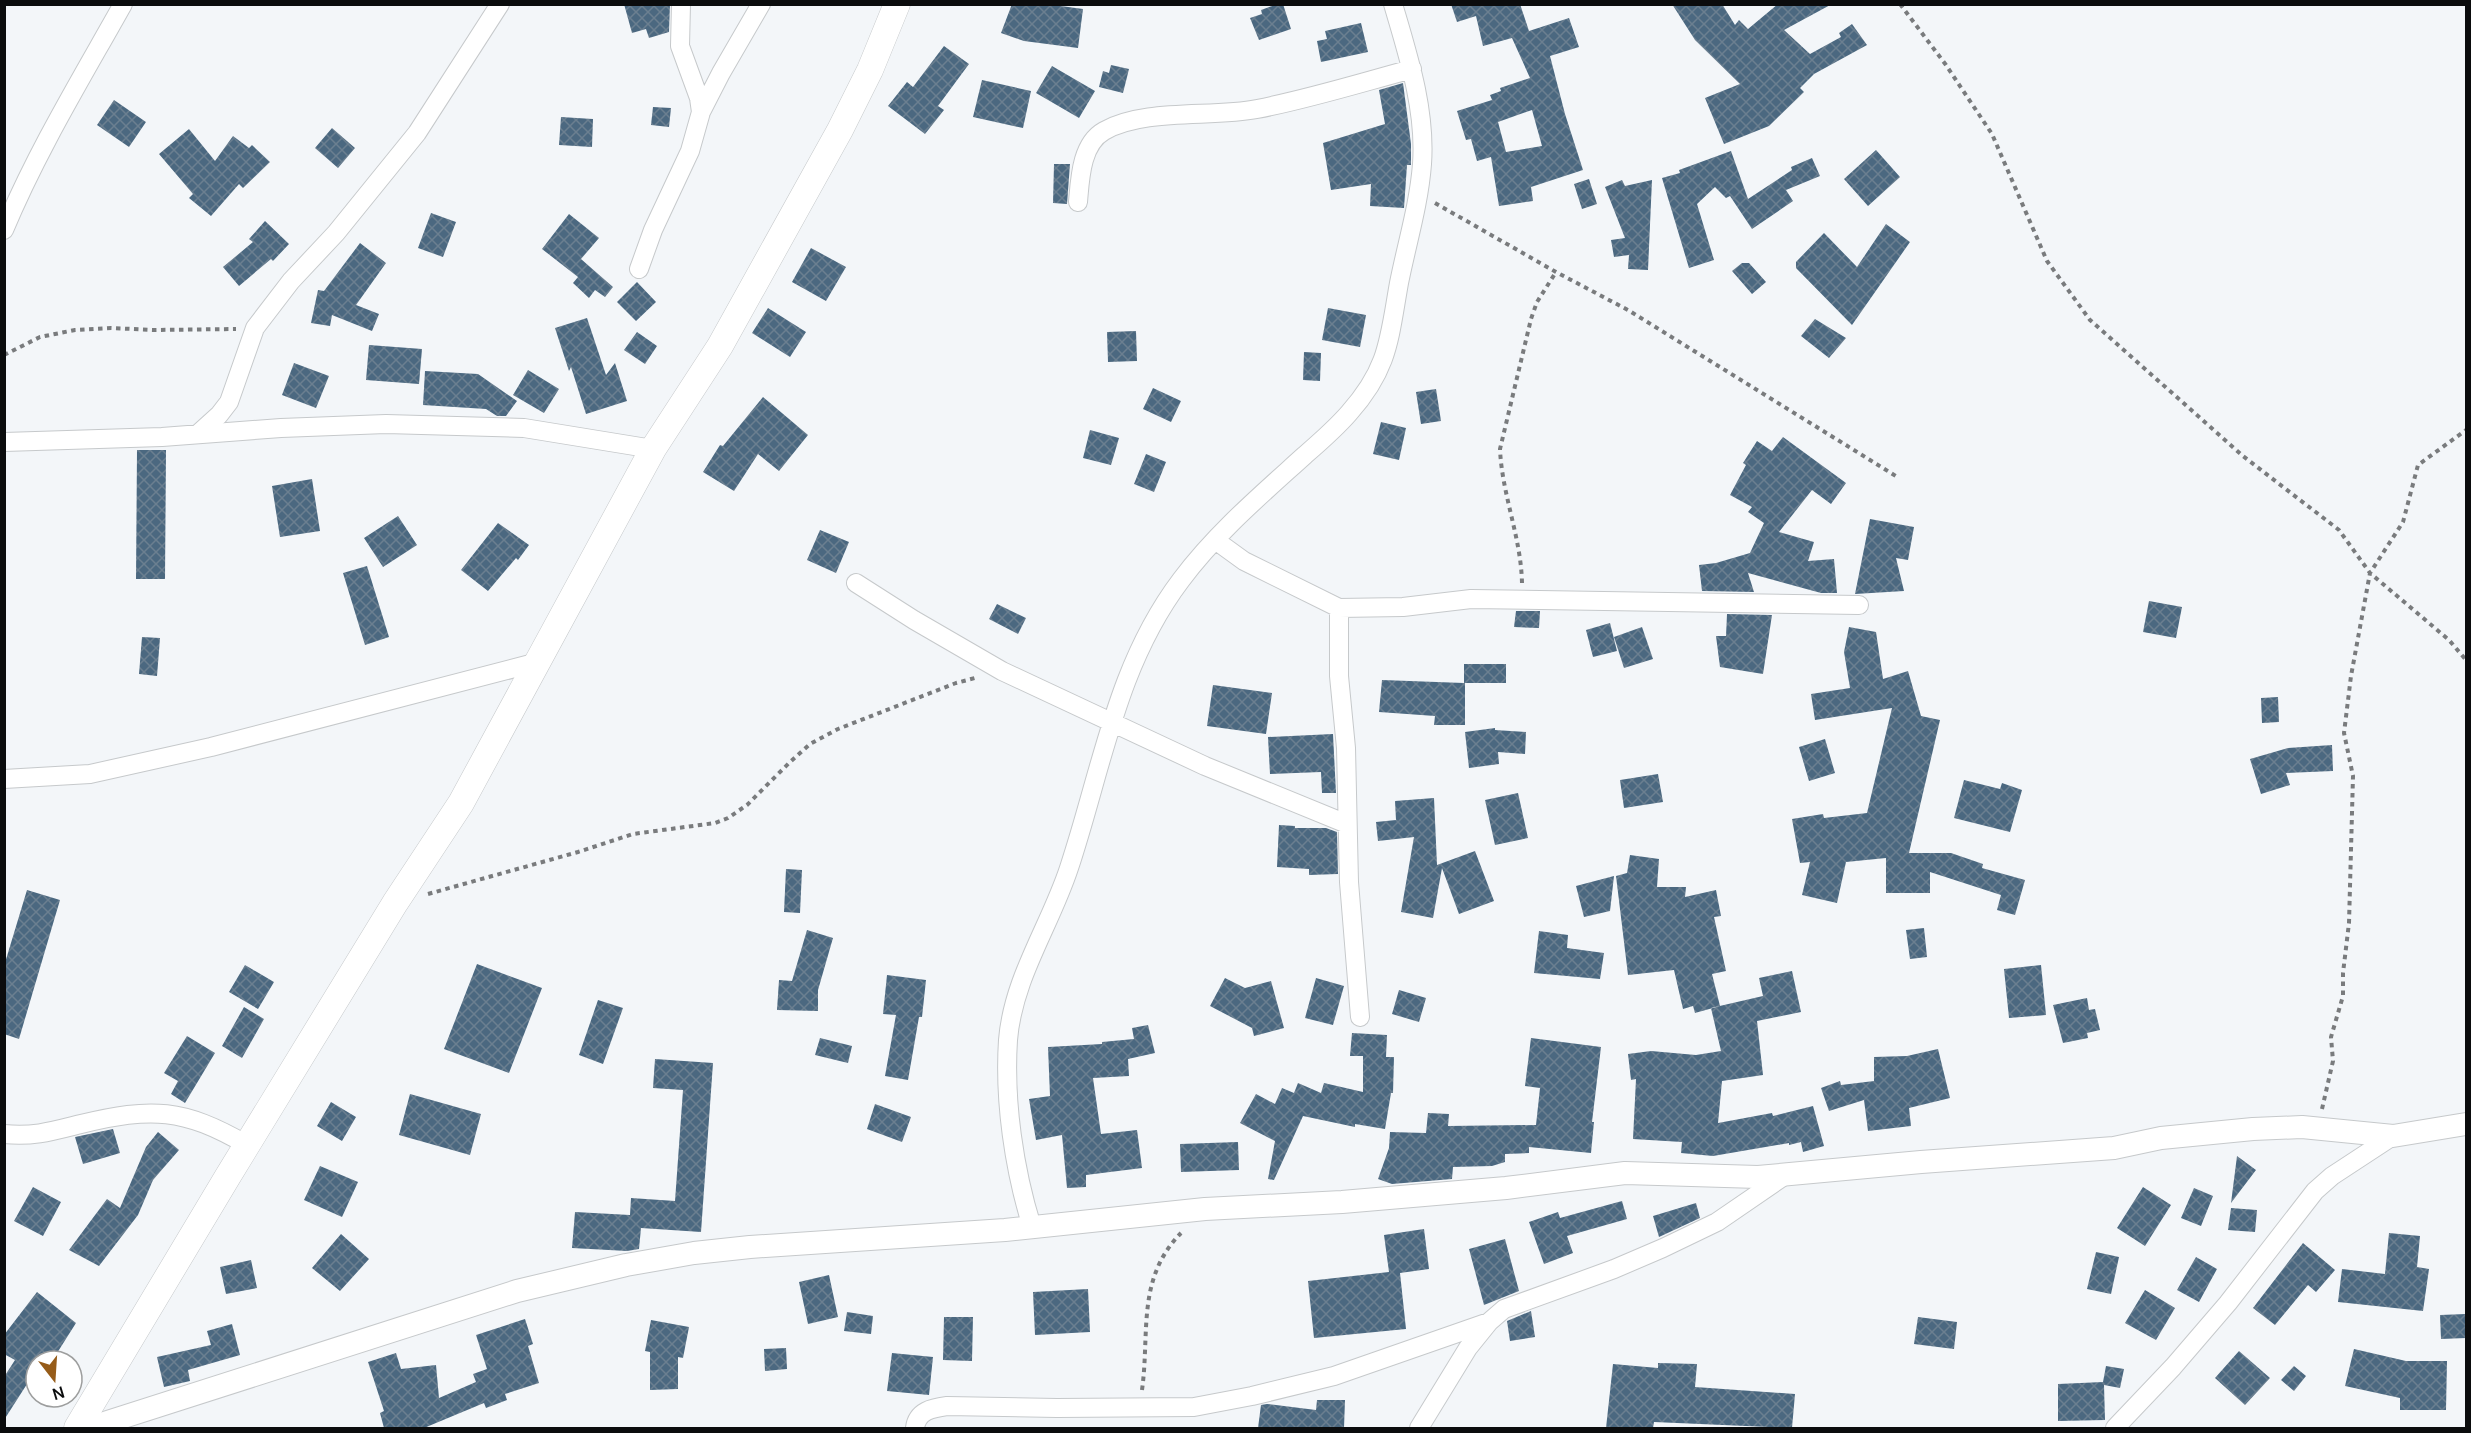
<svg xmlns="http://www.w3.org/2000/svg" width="2471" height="1433" viewBox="0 0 2471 1433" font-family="Manrope,sans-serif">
<defs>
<pattern id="building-cross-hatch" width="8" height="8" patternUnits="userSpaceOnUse" patternTransform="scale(1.5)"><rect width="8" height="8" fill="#4b6880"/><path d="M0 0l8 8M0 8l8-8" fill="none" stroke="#6b7f90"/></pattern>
</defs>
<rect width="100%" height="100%" fill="#f3f6f9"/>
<path fill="url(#building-cross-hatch)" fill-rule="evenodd" d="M 624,4 L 670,4 L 669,32 L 649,38 L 646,29 L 632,33 Z
M 1012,4 L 1046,4 L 1083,9 L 1078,48 L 1024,41 L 1001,33 Z
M 1278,4 L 1283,4 L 1291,29 L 1259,40 L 1250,18 L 1262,14 L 1261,10 Z
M 1451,4 L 1520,4 L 1529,31 L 1569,18 L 1579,47 L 1550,56 L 1565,114 L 1583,170 L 1531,187 L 1533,201 L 1499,206 L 1491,157 L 1477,161 L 1471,139 L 1466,140 L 1457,111 L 1492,100 L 1490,95 L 1501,91 L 1500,88 L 1530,78 L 1512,38 L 1483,46 L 1476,16 L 1457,22 ZM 1532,110 L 1542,146 L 1506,152 L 1498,122 Z
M 1672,4 L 1722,4 L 1735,25 L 1739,20 L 1748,29 L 1778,4 L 1832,4 L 1784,30 L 1810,54 L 1841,37 L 1839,33 L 1852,24 L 1867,45 L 1814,74 L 1800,88 L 1804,92 L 1769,126 L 1724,144 L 1705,98 L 1740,84 L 1695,40 Z
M 1361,23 L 1368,52 L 1321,62 L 1317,41 L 1327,39 L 1325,31 Z
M 944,46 L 969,64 L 938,106 L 944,110 L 925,134 L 888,106 L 907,82 L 913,87 Z
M 1111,65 L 1129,69 L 1123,93 L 1099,87 L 1103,71 L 1109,73 Z
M 1052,66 L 1095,91 L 1079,118 L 1036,93 Z
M 982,80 L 1031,91 L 1023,128 L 973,117 Z
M 1403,83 L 1411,144 L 1411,165 L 1407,165 L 1404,208 L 1370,206 L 1371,184 L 1331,190 L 1323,143 L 1385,124 L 1379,90 Z
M 114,100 L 146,122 L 129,147 L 97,125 Z
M 653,107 L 671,108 L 669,127 L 651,125 Z
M 561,117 L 593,119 L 592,147 L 559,145 Z
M 332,128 L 355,148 L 338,168 L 315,148 Z
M 189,129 L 215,161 L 233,136 L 249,148 L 252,145 L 270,162 L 243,188 L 239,184 L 211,216 L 189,198 L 193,194 L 159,154 Z
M 1876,150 L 1900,177 L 1868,206 L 1844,179 Z
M 1731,151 L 1748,199 L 1792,170 L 1791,167 L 1812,158 L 1820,176 L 1786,190 L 1793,201 L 1752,229 L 1730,196 L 1726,198 L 1715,187 L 1697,204 L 1714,260 L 1689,268 L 1662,178 L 1680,173 L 1679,170 Z
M 1054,164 L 1070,164 L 1067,204 L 1053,203 Z
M 1589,179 L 1597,204 L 1582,209 L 1574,184 Z
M 1622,180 L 1625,186 L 1652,180 L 1648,270 L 1628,269 L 1629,255 L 1614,257 L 1611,240 L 1625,238 L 1605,187 Z
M 431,213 L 456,222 L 443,257 L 418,248 Z
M 569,214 L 599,238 L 581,259 L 613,287 L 605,297 L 595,290 L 589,298 L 573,283 L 578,277 L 542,249 Z
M 265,221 L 289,244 L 273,261 L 271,259 L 239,286 L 223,267 L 253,242 L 249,239 Z
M 1886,224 L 1910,242 L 1852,325 L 1796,268 L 1796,262 L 1824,233 L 1857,267 Z
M 360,243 L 386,263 L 356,305 L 379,314 L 372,331 L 332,315 L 330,326 L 311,323 L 318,290 L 324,291 Z
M 811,248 L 846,267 L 826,301 L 792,282 Z
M 1742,263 L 1749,263 L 1766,282 L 1752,294 L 1732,271 Z
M 637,282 L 656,302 L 636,321 L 617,302 Z
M 768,308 L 806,332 L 790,357 L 752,333 Z
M 1328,308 L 1366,315 L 1360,347 L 1322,340 Z
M 587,318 L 606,375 L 615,363 L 627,401 L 586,414 L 571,367 L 569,371 L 555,328 Z
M 1815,319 L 1846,338 L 1829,358 L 1801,336 Z
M 1136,331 L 1137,361 L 1108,362 L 1107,332 Z
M 637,332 L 657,346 L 645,364 L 624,350 Z
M 369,345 L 422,349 L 419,384 L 366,380 Z
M 1304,352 L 1321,353 L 1320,381 L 1303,380 Z
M 294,363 L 329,376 L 316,408 L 282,395 Z
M 528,370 L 559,389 L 544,413 L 513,395 Z
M 425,371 L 478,374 L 517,401 L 506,416 L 497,416 L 486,409 L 423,405 Z
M 1153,388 L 1181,401 L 1171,422 L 1143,409 Z
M 1436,389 L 1441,421 L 1421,424 L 1416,392 Z
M 763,397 L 808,435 L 779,471 L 758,454 L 734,491 L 703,472 L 720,445 L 723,446 Z
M 1381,422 L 1406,428 L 1399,460 L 1373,454 Z
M 1090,430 L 1119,438 L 1111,465 L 1083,458 Z
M 1783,437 L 1846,483 L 1831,504 L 1812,490 L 1779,532 L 1814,542 L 1808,561 L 1834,559 L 1837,593 L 1821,593 L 1748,573 L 1754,592 L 1702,591 L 1699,565 L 1716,563 L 1750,553 L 1764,523 L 1748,512 L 1752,507 L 1730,495 L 1746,465 L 1743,463 L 1757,441 L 1772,451 Z
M 137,450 L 166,450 L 165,579 L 136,579 Z
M 1146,454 L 1166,462 L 1154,492 L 1134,484 Z
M 312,479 L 320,531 L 280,537 L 272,486 Z
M 398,516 L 417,545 L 383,567 L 364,538 Z
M 1870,519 L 1914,527 L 1908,560 L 1896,558 L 1904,591 L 1855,594 Z
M 498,523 L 529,545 L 518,560 L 516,558 L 488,591 L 461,570 Z
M 820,530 L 849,542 L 836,573 L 807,560 Z
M 367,566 L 389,637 L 365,645 L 343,573 Z
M 2149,601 L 2182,607 L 2176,638 L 2143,632 Z
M 997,604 L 1026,618 L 1018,634 L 989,619 Z
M 1516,611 L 1540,611 L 1539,628 L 1514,627 Z
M 1727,614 L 1772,615 L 1763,674 L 1720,667 L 1716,636 L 1726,636 Z
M 1610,623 L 1617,651 L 1593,657 L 1586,630 Z
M 1642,627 L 1653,659 L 1624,668 L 1614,637 Z
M 1849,627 L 1876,632 L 1883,679 L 1908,671 L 1921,716 L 1940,720 L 1909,853 L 1951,853 L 1983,864 L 1982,868 L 2025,880 L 2015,915 L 1997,910 L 2001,895 L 1930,872 L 1930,893 L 1886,893 L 1886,858 L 1846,862 L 1837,903 L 1802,895 L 1810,862 L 1800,863 L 1792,819 L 1823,814 L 1824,818 L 1867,813 L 1892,708 L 1815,720 L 1811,694 L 1850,688 L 1844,652 Z
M 142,637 L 160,638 L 157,676 L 139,674 Z
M 1464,664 L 1506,664 L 1506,683 L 1465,683 L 1465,725 L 1434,725 L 1435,716 L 1379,712 L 1382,680 L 1464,683 Z
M 1213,685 L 1272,693 L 1266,734 L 1207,726 Z
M 2278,697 L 2279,722 L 2262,723 L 2261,698 Z
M 1495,728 L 1495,730 L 1526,732 L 1525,754 L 1498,752 L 1499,764 L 1469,768 L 1465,732 Z
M 1333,734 L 1336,793 L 1322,793 L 1321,772 L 1270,774 L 1268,737 Z
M 1825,739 L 1835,773 L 1809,781 L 1799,747 Z
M 2332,745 L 2333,771 L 2286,773 L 2290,785 L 2261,794 L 2250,759 L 2288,748 Z
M 1658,774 L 1663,802 L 1624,808 L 1620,780 Z
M 1964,780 L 2000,789 L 2002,783 L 2022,790 L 2010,832 L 1954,818 Z
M 1518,793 L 1528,838 L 1495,845 L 1485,800 Z
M 1434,798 L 1437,865 L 1475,851 L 1494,901 L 1459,914 L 1442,868 L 1433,918 L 1401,912 L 1414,837 L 1378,841 L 1376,822 L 1396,820 L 1395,801 Z
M 1279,825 L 1295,826 L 1295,828 L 1326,828 L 1337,832 L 1338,874 L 1309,875 L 1309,869 L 1277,867 Z
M 1630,855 L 1659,859 L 1657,887 L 1686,887 L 1685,897 L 1716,890 L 1721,916 L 1714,917 L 1726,971 L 1712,974 L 1720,1006 L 1695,1013 L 1693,1006 L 1683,1009 L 1674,970 L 1628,975 L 1616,876 L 1627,873 Z
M 786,869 L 802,870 L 800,913 L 784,912 Z
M 1614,876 L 1610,911 L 1584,917 L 1576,886 Z
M 27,890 L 60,900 L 19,1039 L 4,1034 L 4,966 Z
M 1924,928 L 1927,957 L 1910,959 L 1906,930 Z
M 807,930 L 833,938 L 818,990 L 818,1011 L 777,1010 L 779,980 L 792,981 Z
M 1539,931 L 1568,935 L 1567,948 L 1604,953 L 1600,979 L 1534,973 Z
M 477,964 L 542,988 L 509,1073 L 444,1049 Z
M 245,965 L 274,982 L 258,1009 L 229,992 Z
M 2041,965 L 2046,1015 L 2009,1018 L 2004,969 Z
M 1792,971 L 1801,1012 L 1757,1021 L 1763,1075 L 1722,1081 L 1718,1123 L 1772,1113 L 1773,1116 L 1813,1106 L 1824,1146 L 1803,1152 L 1801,1142 L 1789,1145 L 1789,1143 L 1713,1156 L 1681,1153 L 1682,1142 L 1633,1139 L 1636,1079 L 1631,1080 L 1628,1054 L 1651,1051 L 1696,1055 L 1721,1051 L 1711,1008 L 1763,996 L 1759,978 Z
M 887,975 L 926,980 L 922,1017 L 919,1017 L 908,1080 L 885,1076 L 896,1015 L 883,1014 Z
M 1225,978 L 1245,988 L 1271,981 L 1284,1028 L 1254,1036 L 1252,1028 L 1210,1006 Z
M 1316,978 L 1344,986 L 1333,1025 L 1305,1018 Z
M 1399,990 L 1426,998 L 1419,1022 L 1392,1014 Z
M 2087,998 L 2089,1010 L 2095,1009 L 2100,1030 L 2087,1033 L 2088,1038 L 2063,1043 L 2053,1005 Z
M 598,1000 L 623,1008 L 603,1064 L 579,1055 Z
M 244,1007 L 264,1019 L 242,1058 L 222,1046 Z
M 1148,1025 L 1155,1053 L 1128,1059 L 1129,1076 L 1093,1078 L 1101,1134 L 1137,1130 L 1142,1168 L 1086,1175 L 1086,1187 L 1067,1188 L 1062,1135 L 1036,1140 L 1029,1099 L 1050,1096 L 1048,1047 L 1102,1044 L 1102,1042 L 1134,1039 L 1132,1028 Z
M 1352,1033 L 1387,1035 L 1386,1057 L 1394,1057 L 1393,1093 L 1391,1093 L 1385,1129 L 1355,1124 L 1355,1127 L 1303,1116 L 1274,1180 L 1268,1179 L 1275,1141 L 1240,1123 L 1256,1094 L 1275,1104 L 1282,1088 L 1294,1093 L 1298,1083 L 1321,1093 L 1324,1083 L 1363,1092 L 1363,1056 L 1350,1056 Z
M 187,1036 L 215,1053 L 185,1103 L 171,1094 L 178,1081 L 164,1073 Z
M 820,1038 L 852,1046 L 848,1063 L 815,1055 Z
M 1531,1038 L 1601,1047 L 1592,1122 L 1594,1122 L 1591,1153 L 1529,1147 L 1529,1153 L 1505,1154 L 1505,1162 L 1492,1166 L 1453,1167 L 1452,1179 L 1392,1184 L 1378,1179 L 1389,1148 L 1390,1132 L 1426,1133 L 1428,1113 L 1449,1114 L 1448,1126 L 1536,1125 L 1540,1088 L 1525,1086 Z
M 1938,1049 L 1950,1098 L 1909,1108 L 1911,1126 L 1868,1131 L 1864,1100 L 1829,1111 L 1821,1088 L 1840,1081 L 1841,1085 L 1874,1081 L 1874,1057 L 1907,1056 Z
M 655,1059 L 713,1063 L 701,1232 L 641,1228 L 639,1249 L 627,1251 L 572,1248 L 575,1212 L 630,1215 L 631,1198 L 675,1201 L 683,1090 L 653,1088 Z
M 410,1094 L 481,1114 L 470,1155 L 399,1135 Z
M 331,1102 L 356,1117 L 342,1141 L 317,1126 Z
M 875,1104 L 911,1117 L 902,1142 L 867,1129 Z
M 113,1129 L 120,1153 L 83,1164 L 75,1137 Z
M 158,1132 L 179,1150 L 153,1180 L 138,1215 L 99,1266 L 69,1250 L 107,1199 L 120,1208 L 146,1147 Z
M 1238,1142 L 1239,1170 L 1181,1172 L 1180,1144 Z
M 2237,1156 L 2256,1170 L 2231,1203 Z
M 320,1166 L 358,1182 L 342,1217 L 304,1200 Z
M 33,1187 L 61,1202 L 43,1236 L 14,1221 Z
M 2143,1187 L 2171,1205 L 2145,1246 L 2117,1228 Z
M 2194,1188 L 2213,1196 L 2201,1226 L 2181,1218 Z
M 1622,1201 L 1627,1219 L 1567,1236 L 1573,1253 L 1544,1264 L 1529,1222 L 1558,1212 L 1560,1218 Z
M 1696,1203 L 1700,1218 L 1659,1237 L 1653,1216 Z
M 2231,1208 L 2257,1210 L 2255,1232 L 2228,1230 Z
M 1424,1229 L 1429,1269 L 1400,1273 L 1406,1329 L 1314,1338 L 1308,1281 L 1389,1272 L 1384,1235 Z
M 2389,1233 L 2420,1236 L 2417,1267 L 2429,1269 L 2423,1311 L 2338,1302 L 2342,1269 L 2385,1274 Z
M 341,1234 L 369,1259 L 340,1291 L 312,1268 Z
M 1505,1239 L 1519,1291 L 1484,1305 L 1469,1249 Z
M 2303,1243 L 2335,1270 L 2316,1292 L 2308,1285 L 2275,1325 L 2253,1308 Z
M 2096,1252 L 2119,1257 L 2111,1294 L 2087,1289 Z
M 2196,1257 L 2217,1269 L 2199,1302 L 2177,1290 Z
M 251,1260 L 257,1288 L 226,1294 L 220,1267 Z
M 829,1275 L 838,1317 L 808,1324 L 799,1282 Z
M 1088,1289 L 1090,1332 L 1035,1335 L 1033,1292 Z
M 2145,1290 L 2175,1308 L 2156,1340 L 2125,1323 Z
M 37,1292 L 76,1323 L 52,1361 L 36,1361 L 36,1370 L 4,1420 L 4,1377 L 15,1360 L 4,1354 L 4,1335 Z
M 1531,1311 L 1535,1337 L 1510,1341 L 1507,1321 Z
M 847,1312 L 873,1316 L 871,1334 L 844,1331 Z
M 2466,1314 L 2466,1338 L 2441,1339 L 2440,1315 Z
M 944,1317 L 973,1317 L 972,1361 L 943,1360 Z
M 1918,1317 L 1957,1322 L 1954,1349 L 1914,1344 Z
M 525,1319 L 533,1344 L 528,1346 L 539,1383 L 505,1394 L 507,1400 L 486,1408 L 484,1403 L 424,1428 L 384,1428 L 380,1413 L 384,1411 L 368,1362 L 396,1353 L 401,1369 L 436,1365 L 439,1398 L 476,1382 L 473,1374 L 487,1369 L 476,1335 Z
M 651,1320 L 689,1327 L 683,1358 L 678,1357 L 678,1389 L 650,1390 L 650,1352 L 645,1351 Z
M 232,1324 L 240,1355 L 188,1370 L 190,1381 L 164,1387 L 157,1357 L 211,1345 L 207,1331 Z
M 786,1348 L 787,1369 L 765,1371 L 764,1349 Z
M 2354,1349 L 2406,1361 L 2447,1361 L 2446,1410 L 2400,1410 L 2400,1398 L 2345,1386 Z
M 2239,1351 L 2270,1378 L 2245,1405 L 2215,1378 Z
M 892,1353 L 933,1357 L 929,1395 L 887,1391 Z
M 1658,1363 L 1697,1364 L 1695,1387 L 1795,1394 L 1792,1428 L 1654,1422 L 1653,1428 L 1606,1428 L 1613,1364 L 1658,1368 Z
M 2106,1366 L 2124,1369 L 2120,1388 L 2104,1385 L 2105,1420 L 2058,1421 L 2058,1384 L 2103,1382 Z
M 2294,1366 L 2306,1376 L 2294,1391 L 2281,1380 Z
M 1317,1400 L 1345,1400 L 1344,1428 L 1258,1428 L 1261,1405 L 1267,1404 L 1316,1410 Z"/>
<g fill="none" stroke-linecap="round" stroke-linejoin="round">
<g stroke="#c6c9cb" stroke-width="20">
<path id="minor" d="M 701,112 L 721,73 L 761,4
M 1078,202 C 1080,179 1081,144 1104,131 C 1144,108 1212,118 1257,109 C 1309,99 1360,83 1412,69
M 4,230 C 37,151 81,79 123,4
M 639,269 L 653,230 L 690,151 L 701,112 L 699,98 L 680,46 L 681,4
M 198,434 L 219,415 L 229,402 L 255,328 L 291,281 L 336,233 L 417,133 L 500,4
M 4,442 L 162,437 L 281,428 L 386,424 L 524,428 L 653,449
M 1215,540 L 1244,561 L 1339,608 L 1403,607 L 1471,599 L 1859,605
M 856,583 L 914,620 L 1002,671 L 1205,766 L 1347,824
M 1339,608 L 1339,676 L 1346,748 L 1349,882 L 1360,1017
M 4,779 L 90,774 L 211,747 L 538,662
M 4,1134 C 34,1137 53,1131 81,1124 C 152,1107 183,1108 247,1145
M 1032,1227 C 1014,1169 1004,1101 1008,1040 C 1013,978 1050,926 1069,868 C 1102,769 1116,666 1181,580 C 1216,533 1262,494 1305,455 C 1320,442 1336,428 1349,413 C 1389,368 1389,339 1399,283 C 1407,243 1419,204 1422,164 C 1426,110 1408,55 1393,4
M 915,1428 C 917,1411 932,1408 947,1406 L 1057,1408 L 1194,1407 L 1252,1396 L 1334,1376 L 1489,1322
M 1419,1428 L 1468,1348 L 1489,1322 L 1504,1309 L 1614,1269 L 1663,1248 L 1717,1222 L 1787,1174
M 2115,1428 L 2173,1367 L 2228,1303 L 2315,1191 L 2332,1176 L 2393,1136"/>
</g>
<g stroke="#c6c9cb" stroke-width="24">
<path id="tertiary" d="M 89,1428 L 517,1291 L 626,1265 L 694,1253 L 750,1247 L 1005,1230 L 1205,1209 L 1342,1202 L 1506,1188 L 1625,1173 L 1758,1177 L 1921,1162 L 2114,1148 L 2161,1138 L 2253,1129 L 2302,1127 L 2393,1136 L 2466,1124"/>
</g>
<g stroke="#c6c9cb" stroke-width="27">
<path id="secondary" d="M 77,1428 L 228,1176 L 395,903 L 461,803 L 653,449 L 720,346 L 840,130 L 870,70 L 897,4"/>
</g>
<path stroke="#797b7d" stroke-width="4" stroke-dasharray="4.5 4.5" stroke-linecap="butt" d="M 1900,4 L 1946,65 L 1992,134 L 2047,261 L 2090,320 L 2243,456 L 2339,530 L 2370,573 L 2449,640 L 2466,660
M 1435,203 L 1556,272 L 1628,310 L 1899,478
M 4,355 L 40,337 L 75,330 L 111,328 L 154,330 L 236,329
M 1522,583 C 1521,537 1502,495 1500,449 L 1531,319 L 1537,302 L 1556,272
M 428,894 L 578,852 L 633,834 L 715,823 L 728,818 L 747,805 L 789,763 L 810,744 L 838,729 L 956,683 L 975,678
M 2322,1109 L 2333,1061 L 2331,1037 L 2343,996 L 2343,973 L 2349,923 L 2353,776 L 2344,733 L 2351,676 L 2370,573 L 2403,522 L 2418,465 L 2466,430
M 1142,1390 C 1150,1333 1136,1279 1181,1233"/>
<use href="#minor" stroke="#fff" stroke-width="18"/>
<use href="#tertiary" stroke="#fff" stroke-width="22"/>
<use href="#secondary" stroke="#fff" stroke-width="26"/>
</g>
<rect width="2471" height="1433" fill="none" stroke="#0b0c0d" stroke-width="12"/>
<g transform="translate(54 1379) rotate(163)"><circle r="28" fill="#ffffff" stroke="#9d9e9e" stroke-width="1.5"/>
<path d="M0-4.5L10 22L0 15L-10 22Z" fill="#965c19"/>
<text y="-9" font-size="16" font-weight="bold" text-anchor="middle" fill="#0b0c0d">N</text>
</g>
</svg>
